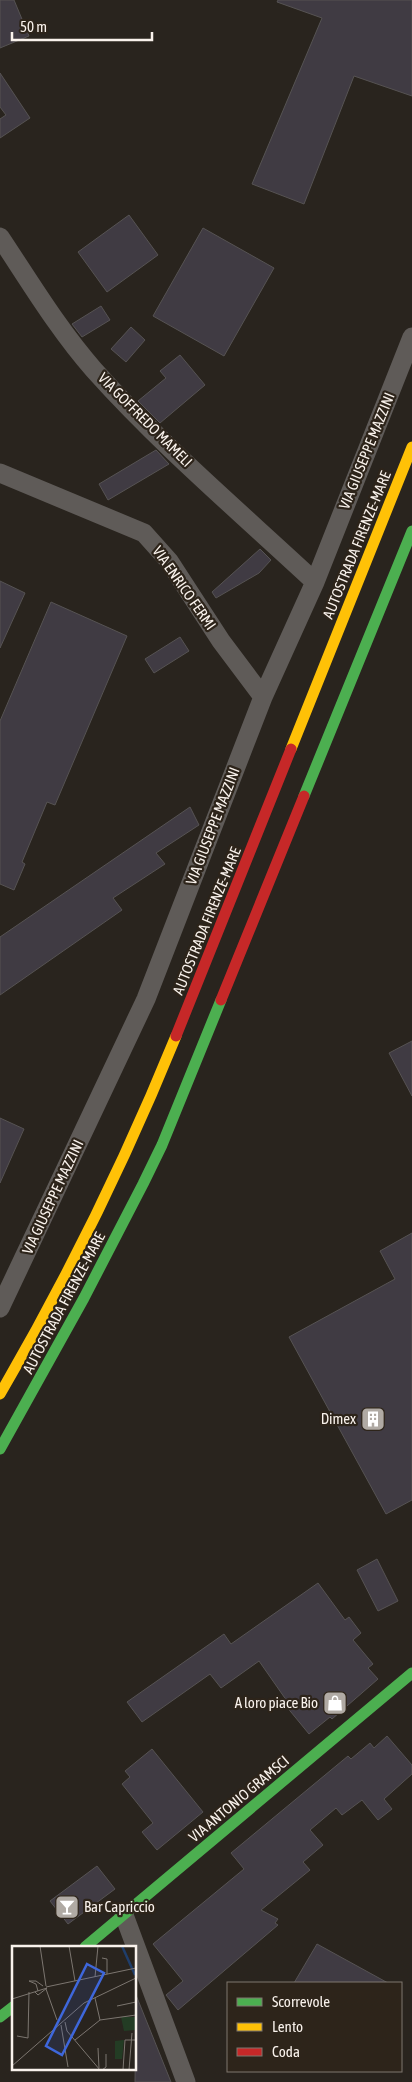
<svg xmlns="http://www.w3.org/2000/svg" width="412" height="2082" viewBox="0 0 412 2082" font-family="'Asap Condensed',sans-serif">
<rect width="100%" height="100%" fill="#29241e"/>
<path fill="#403b43" stroke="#565353" d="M 0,0 L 14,0 L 29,36 L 0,48 Z
M 278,0 L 412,0 L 412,96 L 354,76 L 304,204 L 252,184 L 322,18 L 277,2 Z
M 0,73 L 30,118 L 0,138 L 0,119 L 6,115 L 0,107 Z
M 129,215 L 158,255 L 107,292 L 78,252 Z
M 203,228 L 274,268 L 224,356 L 153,316 Z
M 101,306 L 110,320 L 82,337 L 72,324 Z
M 131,327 L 145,340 L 126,362 L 111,349 Z
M 180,355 L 205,385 L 160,423 L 138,401 L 166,378 L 160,371 Z
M 156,450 L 169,464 L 108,500 L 99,484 Z
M 260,549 L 271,560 L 259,573 L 216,598 L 212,592 Z
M 0,581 L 25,593 L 0,648 Z
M 51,602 L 127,636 L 55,805 L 47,802 L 22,862 L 25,864 L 14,890 L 0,884 L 0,721 Z
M 180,637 L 189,651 L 154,673 L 145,659 Z
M 190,807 L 199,825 L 156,853 L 165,864 L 113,898 L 122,910 L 0,995 L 0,937 Z
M 412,1041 L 412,1096 L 389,1053 Z
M 0,1118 L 24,1129 L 0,1183 Z
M 412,1233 L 412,1500 L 386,1514 L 289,1337 L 395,1279 L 380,1251 Z
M 377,1559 L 398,1601 L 378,1611 L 357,1570 Z
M 318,1583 L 345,1620 L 349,1617 L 361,1633 L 353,1640 L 373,1664 L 368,1668 L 378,1679 L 332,1719 L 330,1717 L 309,1734 L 286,1706 L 289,1704 L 259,1661 L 221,1688 L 210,1674 L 142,1722 L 127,1702 L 224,1634 L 231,1644 Z
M 387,1736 L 412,1765 L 412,1774 L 384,1799 L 392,1809 L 378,1820 L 362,1800 L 342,1815 L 336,1808 L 310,1830 L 323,1845 L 303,1862 L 310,1870 L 261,1910 L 278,1919 L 275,1923 L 278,1925 L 178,2010 L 166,1995 L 183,1981 L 153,1944 L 244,1869 L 231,1853 L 348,1756 L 351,1759 L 370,1743 L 374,1748 Z
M 152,1749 L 203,1812 L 157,1850 L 142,1832 L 153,1823 L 122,1784 L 130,1777 L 125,1771 Z
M 97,1866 L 115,1889 L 68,1924 L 50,1901 Z
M 317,1944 L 388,1983 L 294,1983 Z
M 136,1995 L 171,2082 L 135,2082 Z"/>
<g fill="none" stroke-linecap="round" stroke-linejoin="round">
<path stroke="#5f5b58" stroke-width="19" d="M 0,237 C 30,282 58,329 94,370 C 162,446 241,513 315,582
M 0,473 L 144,533 L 169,561 L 221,641 L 263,697
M 0,1308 L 146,999 L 263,697 L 315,582 L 412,337
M 124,1915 L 186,2082"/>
<path stroke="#4caf50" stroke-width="11" d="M 304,796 L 412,531
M 0,1449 L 84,1298 L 143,1184 L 162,1145 L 221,1000
M 85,1947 L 412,1673
M 0,2017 L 14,2006"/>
<path stroke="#ffc107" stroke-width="11" d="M 291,749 L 412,447
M 0,1394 C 67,1279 126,1159 176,1036"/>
<path stroke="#c62828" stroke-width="11" d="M 221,1000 L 304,796
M 176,1036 L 291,749"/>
</g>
<defs>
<g id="building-square" transform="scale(1.25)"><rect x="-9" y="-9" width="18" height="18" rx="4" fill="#b0aaa4" stroke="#2d241a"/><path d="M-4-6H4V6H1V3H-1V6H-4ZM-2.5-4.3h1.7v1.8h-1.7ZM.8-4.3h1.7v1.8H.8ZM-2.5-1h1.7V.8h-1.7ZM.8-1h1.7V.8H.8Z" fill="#fff"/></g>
<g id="shop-square" transform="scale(1.25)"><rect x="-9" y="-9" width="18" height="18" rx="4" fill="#b0aaa4" stroke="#2d241a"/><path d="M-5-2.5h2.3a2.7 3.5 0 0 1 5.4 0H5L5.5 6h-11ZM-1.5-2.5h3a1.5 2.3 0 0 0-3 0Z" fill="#fff"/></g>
<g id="bar-square" transform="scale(1.25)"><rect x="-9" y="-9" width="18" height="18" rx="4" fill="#b0aaa4" stroke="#2d241a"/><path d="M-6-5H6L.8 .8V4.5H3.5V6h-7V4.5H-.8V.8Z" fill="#fff"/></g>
</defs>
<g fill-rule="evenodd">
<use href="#building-square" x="373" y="1419"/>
<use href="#shop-square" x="335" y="1703"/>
<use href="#bar-square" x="67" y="1907"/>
</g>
<g text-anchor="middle" stroke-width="4.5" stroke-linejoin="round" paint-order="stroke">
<g font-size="15" fill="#f9f2ec" stroke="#2d241a">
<text transform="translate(145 420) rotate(45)" y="5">VIA GOFFREDO MAMELI</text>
<text transform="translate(367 451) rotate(-68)" y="5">VIA GIUSEPPE MAZZINI</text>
<text transform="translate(357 545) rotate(-68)" y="5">AUTOSTRADA FIRENZE-MARE</text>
<text transform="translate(184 588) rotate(55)" y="5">VIA ENRICO FERMI</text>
<text transform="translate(213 826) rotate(-69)" y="5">VIA GIUSEPPE MAZZINI</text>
<text transform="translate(207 921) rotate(-68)" y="5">AUTOSTRADA FIRENZE-MARE</text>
<text transform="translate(53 1197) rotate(-65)" y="5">VIA GIUSEPPE MAZZINI</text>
<text transform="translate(64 1303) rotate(-62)" y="5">AUTOSTRADA FIRENZE-MARE</text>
<text transform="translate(239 1799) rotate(-40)" y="5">VIA ANTONIO GRAMSCI</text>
</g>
<g font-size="15" fill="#f9f2ec" stroke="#2d241a" text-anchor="end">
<text x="356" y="1424">Dimex</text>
<text x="318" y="1708">A loro piace Bio</text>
<text x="84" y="1912" text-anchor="start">Bar Capriccio</text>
</g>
</g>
<g transform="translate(12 1946)">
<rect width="124" height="124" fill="#29241e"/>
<path d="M 109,71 L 124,71 L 124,84 L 112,85 ZM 112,94 L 110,113 L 103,113 L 103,95 Z" fill="#233c24"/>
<path fill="none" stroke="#1f3e6b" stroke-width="2.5" d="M 110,0 L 123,29"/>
<path fill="none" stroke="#7c7670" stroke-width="1" d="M 28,0 L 34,40M 57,0 L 63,35M 90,12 L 95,13 L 95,28M 83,31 L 86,0M 34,41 L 124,22M 34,43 L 45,74M 26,45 L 24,38 L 17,35 L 24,35 L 31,40M 83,52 L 88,74M 0,53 L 35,42 L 26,49 L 23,46M 105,60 L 124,56M 53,76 L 55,85 L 88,124M 49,79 L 56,121M 5,90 L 16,92 L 17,46M 63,94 L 88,74 L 124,69M 86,102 L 87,122M 0,120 L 72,57 L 124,32M 90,124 L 94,121 L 94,108M 111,124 L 113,94 L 124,94M 117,124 L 120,87"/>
<path fill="#3e67db" fill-opacity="0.15" stroke="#3e67db" stroke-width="2.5" d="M 75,18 L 92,27 L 50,109 L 34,100 Z"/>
<rect width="124" height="124" fill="none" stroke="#f9f2ec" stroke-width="2.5"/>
</g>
<rect x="227" y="1982" width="175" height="90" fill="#2d241a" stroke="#7f766e"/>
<rect x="237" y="1998" width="25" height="8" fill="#4caf50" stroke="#7f766e"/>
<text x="272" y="2007" font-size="15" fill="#f9f2ec">Scorrevole</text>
<rect x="237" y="2023" width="25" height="8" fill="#ffc107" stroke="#7f766e"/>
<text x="272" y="2032" font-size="15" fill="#f9f2ec">Lento</text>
<rect x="237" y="2048" width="25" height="8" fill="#c62828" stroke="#7f766e"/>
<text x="272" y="2057" font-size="15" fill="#f9f2ec">Coda</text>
<path d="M12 32v8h140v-8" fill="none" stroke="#f9f2ec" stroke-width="2.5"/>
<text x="20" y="32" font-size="15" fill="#f9f2ec" stroke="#2d241a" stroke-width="4" paint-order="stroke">50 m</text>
</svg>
